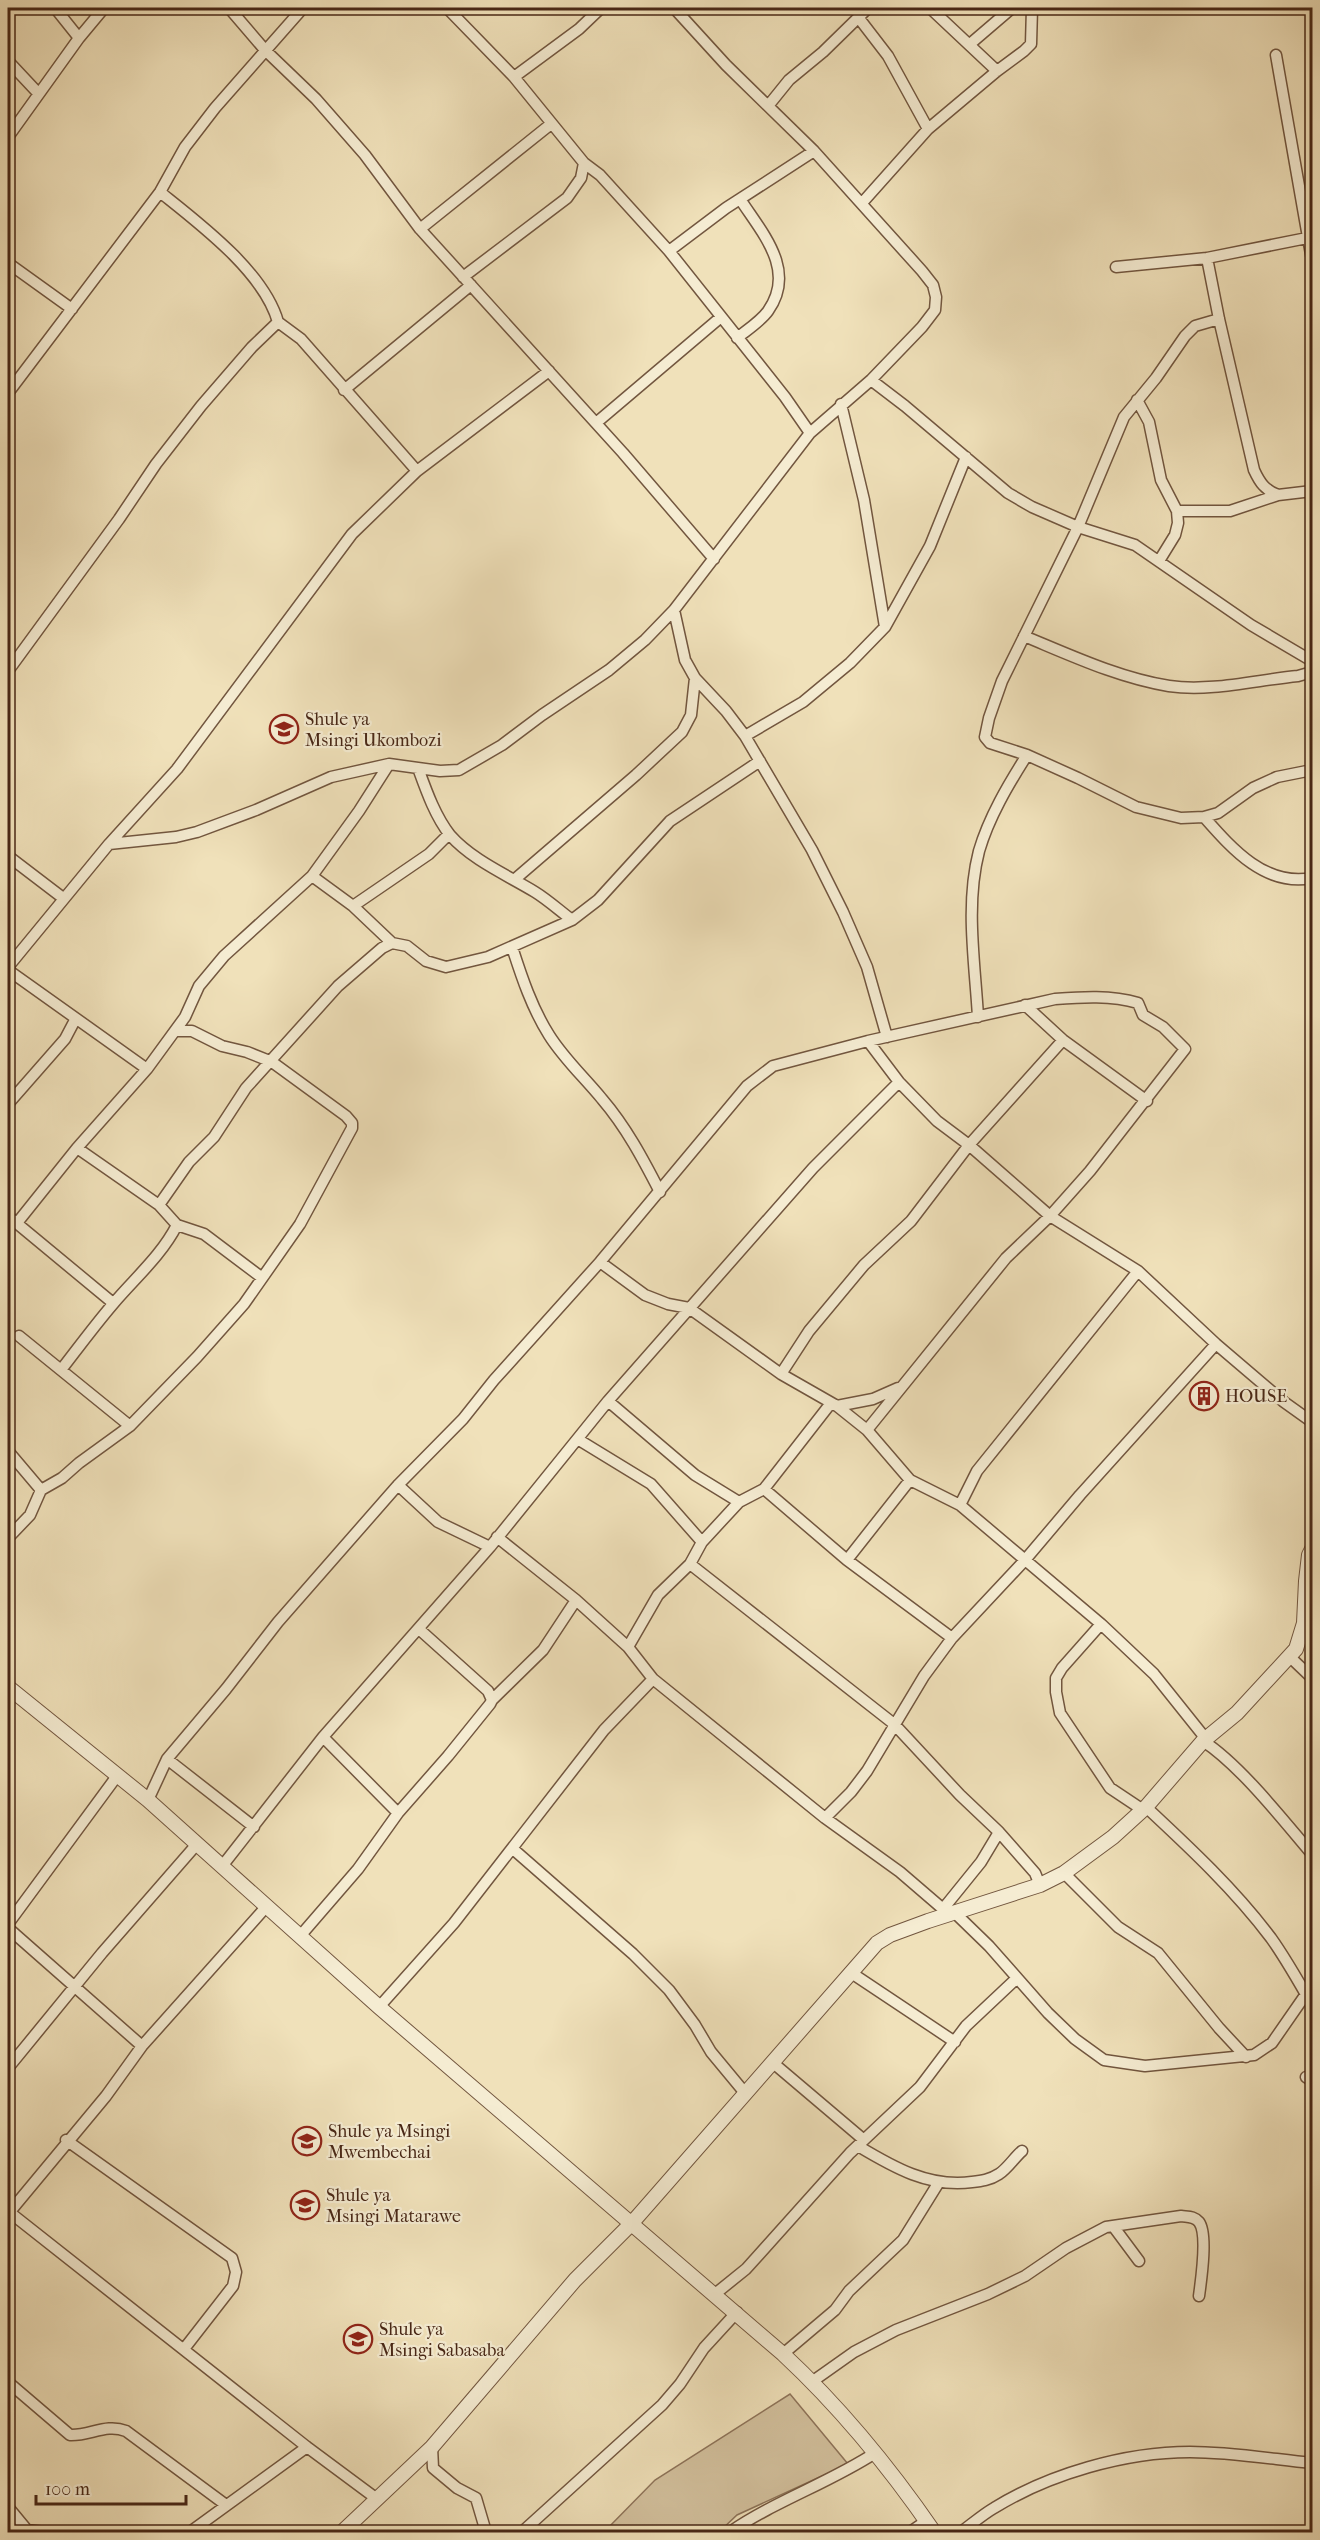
<svg xmlns="http://www.w3.org/2000/svg" width="1320" height="2540" viewBox="0 0 1320 2540" font-family="'IM FELL French Canon',serif">
<rect width="100%" height="100%" fill="#f0e1ba"/>
<filter id="stains"><feTurbulence type="fractalNoise" baseFrequency=".00333" numOctaves="4"/><feColorMatrix values="0 0 0 0 .2 0 0 0 0 .09 0 0 0 0 .02 0 0 0 .5 -.17"/></filter>
<radialGradient id="worn" r=".72"><stop offset=".6" stop-color="#630" stop-opacity="0"/><stop offset="1" stop-color="#630" stop-opacity=".3"/></radialGradient>
<path fill="#d3c19e" stroke="#8e745a" stroke-width="1.5" d="M 790,2394 L 848,2464 L 737,2515 L 719,2532 L 604,2532 L 655,2480 Z"/>
<g fill="none" stroke-linecap="round" stroke-linejoin="round">
<g stroke="#72563f" stroke-width="13">
<path id="minor" d="M 55,8 L 79,38
M 229,8 L 265,50 L 316,99 L 365,155 L 420,229 L 623,453 L 714,559
M 447,8 L 514,77 L 584,163 L 581,178 L 567,198 L 463,277
M 930,8 L 997,71
M 858,17 L 888,56 L 928,129
M 970,44 L 1012,8
M 1276,55 L 1312,260
M 8,61 L 38,93
M 514,77 L 579,29 L 601,8
M 768,106 L 789,80 L 823,52 L 868,8
M 8,137 L 79,38 L 104,8
M 584,163 L 600,175 L 669,251 L 785,397 L 810,433
M 862,203 L 928,129 L 997,71 L 1024,51 L 1031,44 L 1032,8
M 420,229 L 551,124
M 669,251 L 726,208 L 814,151
M 1207,258 L 1219,319 L 1254,470 C 1260,483 1265,490 1278,495
M 8,263 L 72,309
M 1116,267 L 1207,258 L 1312,237
M 1219,319 L 1195,326 L 1185,336 L 1156,378 L 1124,417 L 1078,527 L 1002,681 L 989,718 L 985,737 L 990,743 L 1027,755 L 1078,778 L 1136,807 L 1181,818 L 1204,817 L 1218,813 L 1253,788 L 1277,777 L 1312,770
M 278,322 L 301,339 L 417,471
M 737,338 C 747,330 761,321 768,311 C 797,270 762,233 740,199
M 871,380 L 905,406 L 1008,493 L 1032,507 L 1078,527 L 1135,545 L 1251,625 L 1312,661
M 344,390 L 471,285
M 8,393 L 160,192 L 185,147 L 215,108 L 303,8
M 1137,400 L 1149,422 L 1161,480 L 1177,511 L 1178,523 L 1175,535 L 1159,561
M 841,404 L 864,500 L 885,627
M 596,423 L 721,317
M 1177,511 L 1230,511 L 1278,495 L 1312,491
M 674,610 L 685,660 L 695,678 L 726,711 L 745,736 L 812,850 L 843,912 L 867,967 L 887,1037
M 1024,636 C 1070,655 1119,678 1169,686 C 1211,692 1256,680 1298,676 L 1312,672
M 8,671 L 119,519 L 156,464 L 201,406 L 252,347 L 278,322 C 264,272 200,224 160,192
M 745,736 L 803,702 L 850,663 L 885,627 L 930,546 L 966,457
M 418,768 C 426,790 435,816 450,835 C 472,860 507,875 535,892 C 548,900 560,911 572,920
M 1204,817 C 1233,850 1266,887 1312,878
M 109,844 L 176,837 L 197,832 L 256,810 L 331,777 L 389,764 L 440,771 L 459,770 L 502,745 L 542,715 L 609,670 L 645,640 L 674,610 L 810,433 L 871,380 L 922,327 L 935,310 L 936,297 L 933,285 L 922,271 L 814,151 L 726,65 L 674,8
M 8,856 L 63,898
M 312,876 L 353,906 L 392,943
M 514,880 L 636,775 L 682,732 L 691,715 L 695,678
M 353,906 L 429,854 L 449,834
M 512,947 C 522,978 532,1008 549,1035 C 564,1059 584,1077 602,1099 C 626,1127 643,1159 660,1192
M 8,967 L 109,844 L 177,769 L 352,534 L 417,471 L 549,371
M 8,970 L 147,1069
M 1025,1005 L 1063,1040 L 1147,1101
M 978,1017 C 975,963 965,905 979,851 C 989,817 1008,785 1027,755
M 868,1041 L 899,1082 L 937,1121 L 969,1145 L 1050,1216 L 1138,1271 L 1216,1344 L 1284,1402 L 1312,1422
M 8,1104 L 65,1039 L 75,1020
M 77,1148 L 159,1205
M 8,1216 L 113,1303
M 17,1223 L 77,1148 L 147,1069 L 185,1017 L 199,986 L 224,956 L 312,876 L 359,811 L 389,764
M 600,1262 L 645,1295 L 668,1304 L 689,1308 L 781,1374 L 837,1406 L 867,1430 L 910,1480 L 960,1505 L 1101,1624 L 1154,1674 L 1206,1739
M 261,1277 L 204,1234 L 177,1225 L 159,1205 L 189,1162 L 214,1137 L 246,1088 L 338,986 L 382,948 L 392,943 L 407,946 L 426,961 L 446,967 L 488,957 L 572,920 L 598,900 L 670,821 L 760,761
M 19,1336 L 130,1426
M 61,1370 C 78,1348 95,1325 113,1304 C 135,1278 161,1256 177,1225
M 781,1374 L 809,1331 L 864,1265 L 911,1221 L 969,1145 L 1063,1040
M 608,1401 L 695,1475 L 739,1502
M 837,1406 L 873,1399 L 898,1388
M 579,1440 L 651,1484 L 702,1542
M 8,1451 L 41,1490
M 398,1485 L 438,1522 L 490,1547
M 764,1489 L 847,1560 L 952,1638
M 960,1505 L 977,1471 L 1138,1271
M 497,1537 L 576,1600 L 628,1647 L 653,1679 L 825,1818 L 900,1872 L 950,1915
M 8,1538 L 30,1515 L 41,1490 L 62,1478 L 79,1463 L 130,1426 L 197,1357 L 244,1304 L 300,1224 L 352,1128 L 352,1123 L 346,1116 L 272,1062 L 247,1052 L 222,1046 L 192,1031 L 176,1031
M 847,1560 L 910,1480
M 690,1564 L 894,1724 L 960,1795 L 999,1832 L 1035,1873 L 1040,1885
M 1101,1624 L 1062,1668 L 1056,1678 L 1056,1692 L 1060,1713 L 1110,1788 L 1143,1810
M 628,1647 L 658,1595 L 690,1564 L 702,1542 L 739,1502 L 764,1489 L 831,1403
M 1290,1657 L 1312,1678
M 492,1700 L 543,1650 L 576,1600
M 323,1737 L 398,1813
M 1203,1741 C 1240,1765 1283,1820 1312,1854
M 167,1759 L 254,1827
M 148,1800 L 167,1759 L 226,1689 L 278,1622 L 398,1485 L 463,1419 L 494,1380 L 600,1262 L 747,1086 L 773,1066 L 868,1041 L 1055,999 C 1082,997 1111,995 1138,1003 L 1143,1015 L 1163,1027 L 1185,1049 L 1090,1171 L 1050,1216 L 1006,1258 L 867,1430
M 1146,1807 C 1190,1848 1235,1890 1271,1938 C 1286,1959 1299,1982 1312,2005
M 825,1818 L 851,1792 L 867,1771 L 924,1676 L 952,1638 L 1025,1560 L 1080,1495 L 1216,1344
M 513,1849 L 633,1954 L 669,1990 L 695,2025 L 711,2052 L 745,2093
M 223,1865 L 323,1737 L 490,1547 L 608,1401 L 813,1168 L 899,1082
M 1064,1873 L 1118,1927 L 1158,1953 L 1219,2028 L 1246,2057
M 943,1909 L 981,1862 L 999,1832
M 955,1913 L 989,1946 L 1048,2013 L 1075,2039 L 1104,2060 L 1145,2066 L 1254,2055 L 1272,2043 L 1306,1994
M 8,1924 L 117,1776
M 8,1928 L 142,2046
M 301,1935 L 358,1869 L 398,1813 L 448,1756 L 490,1704 L 492,1700 L 488,1691 L 420,1630
M 850,1972 L 955,2042
M 379,2007 L 454,1923 L 604,1730 L 653,1679
M 772,2062 L 864,2140
M 8,2068 L 102,1953 L 197,1844
M 1306,2077 L 1312,2081
M 66,2140 L 232,2258 L 236,2272 L 233,2286 L 184,2349
M 858,2146 C 893,2167 929,2188 972,2182 C 981,2181 990,2180 999,2174 C 1007,2169 1014,2158 1022,2151
M 8,2211 L 307,2447 L 377,2499
M 8,2214 L 106,2096 L 142,2046 L 266,1907
M 1113,2226 L 1139,2261
M 715,2294 L 746,2269 L 850,2153 L 920,2087 L 966,2026 L 1016,1979
M 783,2354 L 835,2310 L 849,2291 L 903,2240 L 939,2182
M 813,2381 L 854,2352 L 896,2330 L 988,2294 L 1025,2276 L 1066,2248 L 1106,2227 L 1181,2216 C 1188,2217 1194,2216 1199,2222 C 1208,2234 1201,2281 1199,2296
M 8,2382 L 70,2435 C 90,2436 106,2423 126,2431 L 226,2505
M 432,2447 L 433,2468 L 457,2488 L 476,2498 L 486,2532
M 8,2507 L 27,2530
M 22,2532 L 27,2530 L 45,2532
M 190,2532 L 307,2447
M 522,2532 L 662,2405 L 680,2384 L 704,2348 L 737,2312
M 730,2532 C 775,2501 829,2483 875,2453
M 910,2532 L 926,2521
M 961,2532 C 972,2524 982,2515 994,2508 C 1049,2474 1125,2452 1190,2452 C 1230,2452 1272,2459 1312,2463"/>
</g>
<g stroke="#72563f" stroke-width="16">
<path id="tertiary" d="M 8,1687 L 148,1800 L 379,2007 L 783,2354 C 840,2407 890,2468 934,2532
M 342,2532 L 432,2447 L 575,2280 L 631,2224 L 877,1943 L 890,1935 L 928,1921 L 1040,1885 L 1064,1873 L 1113,1837 L 1146,1807 L 1203,1741 L 1237,1713 L 1296,1649 L 1304,1623 L 1306,1581 L 1309,1555 L 1312,1549"/>
</g>
<use href="#minor" stroke="#f5ecd2" stroke-width="10"/>
<use href="#tertiary" stroke="#f5ecd2" stroke-width="14"/>
</g>
<defs>
<g id="school-ring" transform="scale(1.5)"><circle r="9.5" fill="#f5ecd2" stroke="#8f2418" stroke-width="1.5"/><path d="M0-5L7-2L0 1L-7-2ZM-4 1L0 2.5L4 1V4Q0 6-4 4Z" fill="#8f2418"/></g>
<g id="building-ring" transform="scale(1.5)"><circle r="9.5" fill="#f5ecd2" stroke="#8f2418" stroke-width="1.5"/><path d="M-4-6H4V6H1V3H-1V6H-4ZM-2.5-4.3h1.7v1.8h-1.7ZM.8-4.3h1.7v1.8H.8ZM-2.5-1h1.7V.8h-1.7ZM.8-1h1.7V.8H.8Z" fill="#8f2418"/></g>
</defs>
<g fill-rule="evenodd">
<use href="#school-ring" x="284" y="729"/>
<use href="#building-ring" x="1204" y="1396"/>
<use href="#school-ring" x="307" y="2141"/>
<use href="#school-ring" x="305" y="2205"/>
<use href="#school-ring" x="358" y="2339"/>
</g>
<g text-anchor="middle" stroke-width="4.5" stroke-linejoin="round" paint-order="stroke">
<g font-size="18" fill="#482716" stroke="#f5ecd2" text-anchor="start">
<text x="305" y="725">Shule ya<tspan x="305" dy="21">Msingi Ukombozi</tspan></text>
<text x="1225" y="1402">HOUSE</text>
<text x="328" y="2137">Shule ya Msingi<tspan x="328" dy="21">Mwembechai</tspan></text>
<text x="326" y="2201">Shule ya<tspan x="326" dy="21">Msingi Matarawe</tspan></text>
<text x="379" y="2335">Shule ya<tspan x="379" dy="21">Msingi Sabasaba</tspan></text>
</g>
</g>
<rect width="1320" height="2540" fill="none" stroke="#f0e1ba" stroke-width="30"/>
<rect x="9" y="9" width="1302" height="2522" fill="none" stroke="#482716" stroke-width="3"/>
<rect x="15" y="15" width="1290" height="2510" fill="none" stroke="#482716" stroke-width="1.5"/>
<path d="M36 2495v9h150v-9" fill="none" stroke="#482716" stroke-width="3"/>
<text x="45" y="2495" font-size="18" fill="#482716" stroke="#f5ecd2" stroke-width="4.5" paint-order="stroke">100 m</text>
<rect width="100%" height="100%" filter="url(#stains)"/>
<rect width="100%" height="100%" fill="url(#worn)"/>
</svg>
